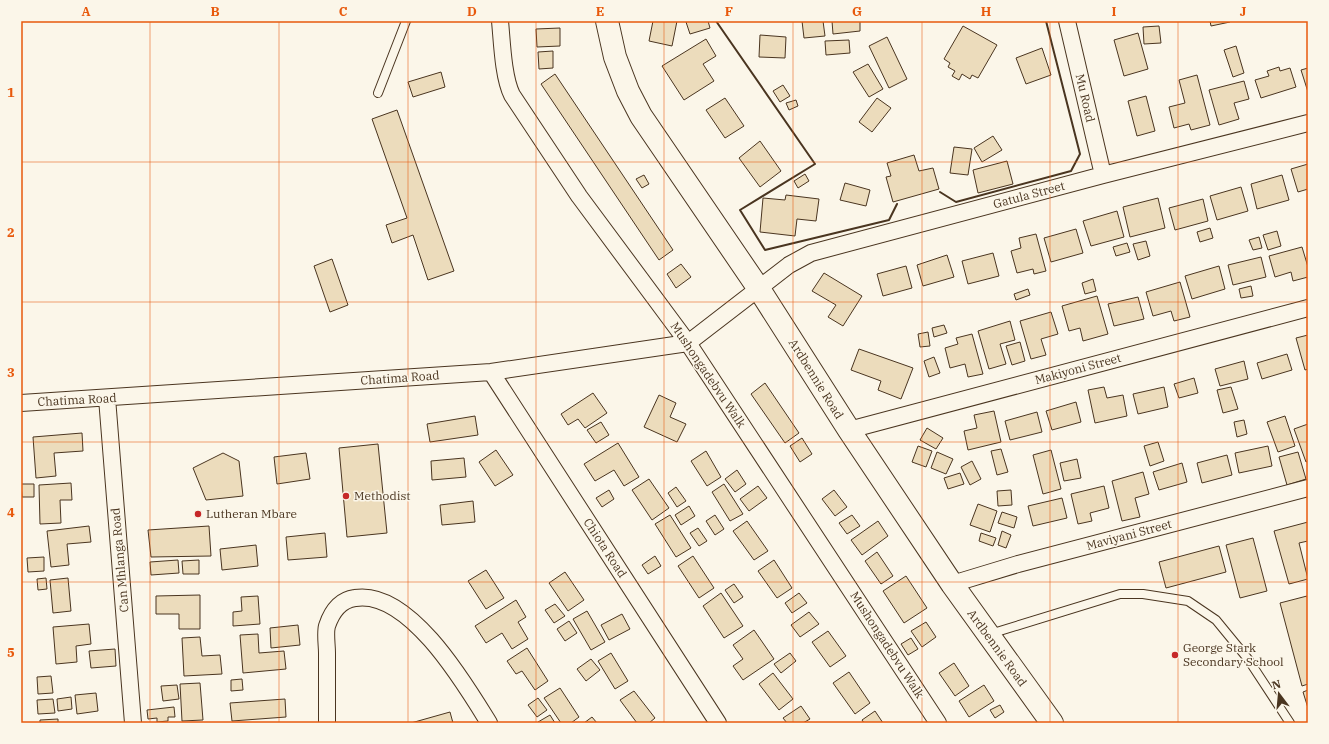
<svg xmlns="http://www.w3.org/2000/svg" width="1329" height="744" viewBox="0 0 1329 744" font-family="'IBM Plex Serif',serif">
<rect width="100%" height="100%" fill="#fbf6e9"/>
<path fill="#ecdcbc" stroke="#4a3520" d="M 653,21 L 677,21 L 672,46 L 649,41 Z
M 688,21 L 708,21 L 710,28 L 690,34 L 686,22 Z
M 802,21 L 823,21 L 825,36 L 804,38 Z
M 832,21 L 860,21 L 860,31 L 833,34 Z
M 1210,21 L 1230,21 L 1230,22 L 1211,26 Z
M 963,26 L 997,45 L 978,78 L 972,75 L 970,79 L 962,74 L 959,80 L 952,76 L 955,71 L 948,67 L 950,63 L 944,59 Z
M 1159,26 L 1161,43 L 1144,44 L 1143,27 Z
M 560,28 L 560,46 L 537,47 L 536,29 Z
M 1138,33 L 1148,69 L 1124,76 L 1114,40 Z
M 760,35 L 786,37 L 785,58 L 759,57 Z
M 887,37 L 907,79 L 889,88 L 869,46 Z
M 706,39 L 716,56 L 703,64 L 714,81 L 684,100 L 662,66 Z
M 849,40 L 850,53 L 826,55 L 825,41 Z
M 1236,46 L 1244,73 L 1233,77 L 1224,50 Z
M 1042,48 L 1051,75 L 1026,84 L 1016,58 Z
M 553,51 L 553,68 L 539,69 L 538,52 Z
M 868,64 L 883,89 L 869,97 L 853,72 Z
M 1279,67 L 1280,71 L 1290,68 L 1296,87 L 1261,98 L 1255,80 L 1269,76 L 1267,71 Z
M 1308,68 L 1308,92 L 1301,70 Z
M 441,72 L 445,87 L 413,97 L 408,82 Z
M 555,74 L 673,250 L 659,260 L 541,84 Z
M 1197,75 L 1210,125 L 1191,130 L 1189,124 L 1174,128 L 1169,107 L 1185,103 L 1179,80 Z
M 1244,81 L 1249,99 L 1234,103 L 1239,119 L 1219,125 L 1209,90 Z
M 783,85 L 790,96 L 780,102 L 773,91 Z
M 1146,96 L 1155,131 L 1137,136 L 1128,101 Z
M 725,98 L 744,126 L 725,138 L 706,110 Z
M 877,98 L 891,108 L 872,132 L 859,122 Z
M 796,100 L 798,106 L 789,110 L 786,103 Z
M 397,110 L 454,271 L 428,280 L 413,235 L 392,243 L 386,225 L 407,218 L 372,119 Z
M 993,136 L 1002,150 L 982,162 L 974,148 Z
M 760,141 L 781,171 L 760,187 L 739,158 Z
M 954,147 L 972,149 L 968,175 L 950,173 Z
M 914,155 L 919,171 L 933,168 L 939,189 L 893,202 L 886,177 L 891,176 L 887,163 Z
M 1007,161 L 1013,184 L 978,193 L 973,170 Z
M 1308,164 L 1308,189 L 1298,192 L 1291,169 Z
M 805,174 L 809,181 L 798,188 L 794,181 Z
M 644,175 L 649,184 L 642,188 L 636,179 Z
M 1282,175 L 1289,200 L 1257,209 L 1251,184 Z
M 845,183 L 870,190 L 866,206 L 840,200 Z
M 1241,187 L 1248,211 L 1217,220 L 1210,196 Z
M 786,195 L 819,199 L 816,221 L 797,219 L 795,236 L 760,232 L 763,198 L 785,200 Z
M 1158,198 L 1165,228 L 1130,237 L 1123,207 Z
M 1203,199 L 1208,221 L 1175,230 L 1169,208 Z
M 1117,211 L 1124,237 L 1091,246 L 1083,221 Z
M 1210,228 L 1213,238 L 1200,242 L 1197,232 Z
M 1076,229 L 1083,253 L 1051,262 L 1044,238 Z
M 1277,231 L 1281,246 L 1268,250 L 1263,235 Z
M 1036,234 L 1046,271 L 1034,274 L 1033,269 L 1017,273 L 1011,251 L 1021,248 L 1019,238 Z
M 1259,237 L 1262,248 L 1253,250 L 1249,240 Z
M 1146,241 L 1150,256 L 1138,260 L 1133,244 Z
M 1127,243 L 1130,252 L 1116,256 L 1113,247 Z
M 1302,247 L 1308,267 L 1308,277 L 1293,281 L 1291,272 L 1275,277 L 1269,256 Z
M 993,253 L 999,276 L 968,284 L 962,261 Z
M 947,255 L 954,277 L 923,286 L 917,265 Z
M 1261,257 L 1266,277 L 1233,285 L 1228,265 Z
M 332,259 L 348,305 L 330,312 L 314,266 Z
M 681,264 L 691,277 L 676,288 L 667,274 Z
M 906,266 L 912,288 L 883,296 L 877,274 Z
M 1219,266 L 1225,289 L 1192,299 L 1185,276 Z
M 824,273 L 862,296 L 843,326 L 828,317 L 836,305 L 812,291 Z
M 1093,279 L 1096,291 L 1085,294 L 1082,283 Z
M 1180,282 L 1190,317 L 1174,321 L 1171,311 L 1153,316 L 1146,292 Z
M 1251,286 L 1253,296 L 1241,298 L 1239,289 Z
M 1028,289 L 1030,295 L 1016,300 L 1014,294 Z
M 1097,296 L 1108,334 L 1083,341 L 1080,328 L 1069,331 L 1062,306 Z
M 1138,297 L 1144,319 L 1114,326 L 1108,304 Z
M 1051,312 L 1058,334 L 1041,339 L 1046,355 L 1031,359 L 1020,321 Z
M 1010,321 L 1015,340 L 1000,344 L 1006,364 L 989,369 L 978,331 Z
M 944,325 L 947,333 L 934,337 L 932,328 Z
M 928,332 L 930,346 L 920,347 L 918,334 Z
M 972,334 L 983,374 L 968,377 L 965,364 L 950,368 L 945,348 L 958,344 L 956,338 Z
M 1308,335 L 1308,369 L 1305,370 L 1296,338 Z
M 1020,342 L 1025,361 L 1012,365 L 1006,346 Z
M 859,349 L 913,368 L 901,399 L 878,390 L 881,381 L 851,370 Z
M 1287,354 L 1292,370 L 1262,379 L 1257,363 Z
M 934,357 L 940,373 L 929,377 L 924,361 Z
M 1244,361 L 1248,379 L 1220,386 L 1215,369 Z
M 1194,378 L 1198,393 L 1179,398 L 1174,384 Z
M 765,383 L 799,433 L 785,443 L 751,394 Z
M 1104,387 L 1107,398 L 1123,395 L 1127,416 L 1095,423 L 1088,390 Z
M 1164,387 L 1168,407 L 1138,414 L 1133,394 Z
M 1231,387 L 1238,409 L 1223,413 L 1217,390 Z
M 593,393 L 607,413 L 585,428 L 578,419 L 568,425 L 561,414 Z
M 659,395 L 676,403 L 670,417 L 686,424 L 677,442 L 644,427 Z
M 1076,402 L 1081,422 L 1052,430 L 1046,411 Z
M 994,411 L 1001,442 L 968,450 L 964,431 L 977,428 L 974,415 Z
M 1037,412 L 1042,432 L 1010,440 L 1005,421 Z
M 475,416 L 478,435 L 430,442 L 427,424 Z
M 1285,416 L 1295,446 L 1278,452 L 1267,422 Z
M 1244,420 L 1247,434 L 1237,437 L 1234,422 Z
M 601,422 L 609,435 L 596,443 L 587,430 Z
M 1308,424 L 1308,461 L 1306,462 L 1294,429 Z
M 927,428 L 943,438 L 936,449 L 920,440 Z
M 82,433 L 83,451 L 54,453 L 56,476 L 36,478 L 33,437 Z
M 802,438 L 812,454 L 800,462 L 790,446 Z
M 1158,442 L 1164,461 L 1150,466 L 1144,446 Z
M 618,443 L 639,477 L 624,486 L 614,470 L 595,481 L 584,464 Z
M 378,444 L 387,533 L 347,537 L 339,448 Z
M 918,446 L 932,451 L 926,467 L 912,462 Z
M 1268,446 L 1272,466 L 1239,473 L 1235,453 Z
M 1001,449 L 1008,472 L 997,475 L 991,451 Z
M 496,450 L 513,475 L 495,486 L 479,462 Z
M 1051,450 L 1061,489 L 1043,494 L 1033,455 Z
M 706,451 L 721,477 L 707,486 L 691,461 Z
M 937,452 L 953,459 L 946,474 L 931,468 Z
M 1298,452 L 1306,479 L 1287,485 L 1279,457 Z
M 223,453 L 239,461 L 243,496 L 206,500 L 193,468 Z
M 306,453 L 310,479 L 277,484 L 274,457 Z
M 1227,455 L 1232,475 L 1202,483 L 1197,463 Z
M 464,458 L 466,477 L 432,480 L 431,461 Z
M 1077,459 L 1081,478 L 1064,481 L 1060,463 Z
M 972,461 L 981,479 L 970,485 L 961,467 Z
M 1182,463 L 1187,482 L 1159,490 L 1153,472 Z
M 737,470 L 746,484 L 735,492 L 725,479 Z
M 1143,472 L 1149,494 L 1135,498 L 1140,517 L 1122,521 L 1112,481 Z
M 960,473 L 964,484 L 948,489 L 944,478 Z
M 649,479 L 669,508 L 652,520 L 632,490 Z
M 71,483 L 72,500 L 60,500 L 61,523 L 40,524 L 39,485 Z
M 21,484 L 34,484 L 34,497 L 22,497 Z
M 724,484 L 743,514 L 730,521 L 712,492 Z
M 758,486 L 767,498 L 749,511 L 740,499 Z
M 1104,486 L 1109,508 L 1090,513 L 1092,521 L 1078,524 L 1071,494 Z
M 676,487 L 686,501 L 677,507 L 668,493 Z
M 609,490 L 614,499 L 602,507 L 596,498 Z
M 834,490 L 847,507 L 835,516 L 822,499 Z
M 1011,490 L 1012,505 L 998,506 L 997,491 Z
M 1062,498 L 1067,518 L 1033,526 L 1028,506 Z
M 473,501 L 475,522 L 442,525 L 440,505 Z
M 978,504 L 997,511 L 990,532 L 970,525 Z
M 689,506 L 695,516 L 681,525 L 675,515 Z
M 1002,512 L 1017,517 L 1014,528 L 998,523 Z
M 670,515 L 691,548 L 676,557 L 655,524 Z
M 715,515 L 724,529 L 715,535 L 706,521 Z
M 852,515 L 860,526 L 847,534 L 839,523 Z
M 747,521 L 768,551 L 754,560 L 733,531 Z
M 878,521 L 888,536 L 862,555 L 851,540 Z
M 1308,522 L 1308,541 L 1299,543 L 1308,579 L 1289,584 L 1274,531 Z
M 89,526 L 91,542 L 67,544 L 69,565 L 51,567 L 47,531 Z
M 209,526 L 211,556 L 151,557 L 148,530 Z
M 698,528 L 707,541 L 699,546 L 690,533 Z
M 1002,531 L 1011,535 L 1006,548 L 998,545 Z
M 325,533 L 327,557 L 288,560 L 286,537 Z
M 981,533 L 996,538 L 993,546 L 979,541 Z
M 1253,538 L 1267,591 L 1240,598 L 1226,545 Z
M 256,545 L 258,566 L 222,570 L 220,549 Z
M 1219,546 L 1226,572 L 1166,588 L 1159,562 Z
M 877,552 L 893,576 L 881,584 L 865,561 Z
M 655,556 L 661,566 L 648,574 L 642,565 Z
M 693,556 L 714,588 L 699,598 L 678,566 Z
M 44,557 L 44,571 L 28,572 L 27,558 Z
M 178,560 L 179,573 L 151,575 L 150,562 Z
M 199,560 L 199,574 L 183,574 L 182,561 Z
M 774,560 L 792,588 L 777,598 L 758,571 Z
M 486,570 L 504,598 L 486,609 L 468,581 Z
M 565,572 L 584,600 L 568,611 L 549,583 Z
M 906,576 L 927,608 L 904,623 L 883,591 Z
M 46,578 L 47,589 L 38,590 L 37,579 Z
M 68,578 L 71,611 L 53,613 L 50,580 Z
M 734,584 L 743,597 L 734,603 L 725,590 Z
M 721,593 L 743,626 L 724,638 L 703,606 Z
M 799,593 L 807,603 L 792,613 L 785,603 Z
M 200,595 L 200,629 L 179,629 L 179,614 L 156,614 L 156,596 Z
M 258,596 L 260,624 L 233,626 L 233,612 L 242,611 L 241,597 Z
M 1307,596 L 1308,601 L 1308,684 L 1302,686 L 1280,603 Z
M 516,600 L 526,617 L 518,622 L 528,639 L 512,649 L 502,633 L 486,643 L 475,626 Z
M 555,604 L 565,616 L 554,623 L 545,610 Z
M 587,611 L 605,642 L 591,650 L 573,619 Z
M 809,612 L 819,624 L 800,637 L 791,625 Z
M 622,614 L 630,629 L 609,640 L 601,625 Z
M 569,621 L 577,633 L 565,641 L 557,629 Z
M 926,622 L 936,637 L 922,647 L 911,631 Z
M 89,624 L 91,644 L 76,646 L 77,662 L 56,664 L 53,627 Z
M 298,625 L 300,645 L 271,648 L 270,628 Z
M 754,630 L 774,659 L 743,680 L 733,666 L 743,659 L 733,645 Z
M 828,631 L 846,656 L 830,667 L 812,642 Z
M 258,634 L 259,653 L 284,651 L 286,669 L 243,673 L 240,635 Z
M 200,637 L 202,656 L 220,655 L 222,674 L 184,676 L 182,638 Z
M 911,638 L 918,649 L 908,655 L 901,644 Z
M 527,648 L 548,681 L 535,690 L 522,671 L 516,674 L 507,661 Z
M 115,649 L 116,666 L 91,668 L 89,651 Z
M 611,653 L 628,681 L 615,689 L 598,661 Z
M 790,653 L 796,661 L 781,673 L 774,664 Z
M 591,659 L 600,670 L 586,681 L 577,669 Z
M 954,663 L 969,686 L 955,696 L 939,673 Z
M 849,672 L 870,703 L 855,714 L 833,683 Z
M 773,673 L 793,699 L 779,710 L 759,684 Z
M 51,676 L 53,693 L 38,694 L 37,677 Z
M 242,679 L 243,690 L 231,691 L 231,680 Z
M 200,683 L 203,720 L 182,721 L 180,684 Z
M 177,685 L 179,699 L 163,701 L 161,686 Z
M 984,685 L 994,701 L 969,717 L 959,701 Z
M 560,688 L 579,717 L 571,723 L 561,723 L 544,698 Z
M 1308,690 L 1308,708 L 1303,692 Z
M 634,691 L 655,718 L 649,723 L 637,723 L 620,700 Z
M 96,693 L 98,711 L 77,714 L 75,695 Z
M 71,697 L 72,709 L 58,711 L 57,699 Z
M 538,698 L 547,710 L 537,717 L 528,705 Z
M 53,699 L 55,713 L 38,714 L 37,700 Z
M 285,699 L 286,717 L 232,721 L 230,703 Z
M 1000,705 L 1004,712 L 995,718 L 990,710 Z
M 801,706 L 810,719 L 803,723 L 787,723 L 783,718 Z
M 174,707 L 175,717 L 168,717 L 168,721 L 157,722 L 157,718 L 148,719 L 147,710 Z
M 875,711 L 883,723 L 864,723 L 862,720 Z
M 450,712 L 453,723 L 411,723 Z
M 550,715 L 555,723 L 539,723 L 538,722 Z
M 592,717 L 597,723 L 584,723 Z
M 58,719 L 58,723 L 40,723 L 40,720 Z"/>
<g fill="none" stroke-linecap="round" stroke-linejoin="round">
<g stroke="#4a3520" stroke-width="10">
<path id="lane" d="M 378,93 L 406,21
M 990,634 L 1120,594 L 1143,594 L 1188,601 L 1216,620 L 1248,659 L 1290,723"/>
</g>
<g stroke="#4a3520" stroke-width="18">
<path id="street" d="M 500,21 C 502,41 503,77 512,95 L 579,196 L 688,343 L 938,723
M 1067,21 L 1103,175
M 491,372 L 718,723
M 107,398 L 133,723
M 21,403 L 491,372 L 688,343 L 789,265 L 811,253 L 1103,175 L 1308,123
M 849,430 L 1308,308
M 952,584 L 1018,564 L 1308,488
M 327,723 C 327,700 327,676 327,653 C 327,645 325,633 327,626 C 332,611 340,600 355,598 C 409,589 465,684 489,723"/>
</g>
<g stroke="#4a3520" stroke-width="24">
<path id="secondary" d="M 607,21 L 615,57 L 628,91 L 641,116 L 759,289 L 849,430 L 952,584 L 1052,723"/>
</g>
<use href="#lane" stroke="#fbf6e9" stroke-width="8"/>
<use href="#street" stroke="#fbf6e9" stroke-width="16"/>
<use href="#secondary" stroke="#fbf6e9" stroke-width="22"/>
<path stroke="#4a3520" stroke-width="2" d="M 716,21 L 815,164 L 740,210 L 765,250 L 889,220 L 897,204
M 940,192 L 956,202 L 1071,171 L 1080,154 L 1046,21"/>
</g>
<path fill="none" stroke="#e8590c" stroke-width="1" stroke-opacity="0.55" d="M 150,21 L 150,723M 279,21 L 279,723M 408,21 L 408,723M 536,21 L 536,723M 664,21 L 664,723M 793,21 L 793,723M 922,21 L 922,723M 1050,21 L 1050,723M 1178,21 L 1178,723M 21,162 L 1308,162M 21,302 L 1308,302M 21,442 L 1308,442M 21,582 L 1308,582"/>
<g fill="#c62828" stroke="#fbf6e9" stroke-width="1.5">
<circle cx="346" cy="496" r="4"/>
<circle cx="198" cy="514" r="4"/>
<circle cx="1175" cy="655" r="4"/>
</g>
<g text-anchor="middle" stroke-width="3" stroke-linejoin="round" paint-order="stroke">
<g font-size="12" fill="#4a3520" stroke="#fbf6e9">
<text transform="translate(1085 98) rotate(77)" y="4">Mu Road</text>
<text transform="translate(1029 195) rotate(-15)" y="4">Gatula Street</text>
<text transform="translate(1078 369) rotate(-15)" y="4">Makiyoni Street</text>
<text transform="translate(708 375) rotate(56)" y="4">Mushongadebvu Walk</text>
<text transform="translate(400 378) rotate(-4)" y="4">Chatima Road</text>
<text transform="translate(816 379) rotate(58)" y="4">Ardbennie Road</text>
<text transform="translate(77 400) rotate(-3)" y="4">Chatima Road</text>
<text transform="translate(1129 535) rotate(-15)" y="4">Maviyani Street</text>
<text transform="translate(605 548) rotate(57)" y="4">Chiota Road</text>
<text transform="translate(120 560) rotate(-95)" y="4">Can Mhlanga Road</text>
<text transform="translate(887 645) rotate(57)" y="4">Mushongadebvu Walk</text>
<text transform="translate(997 648) rotate(54)" y="4">Ardbennie Road</text>
</g>
<g font-size="12" fill="#4a3520" stroke="#fbf6e9" text-anchor="start">
<text x="354" y="500">Methodist</text>
<text x="206" y="518">Lutheran Mbare</text>
<text x="1183" y="652">George Stark<tspan x="1183" dy="14">Secondary School</tspan></text>
</g>
</g>
<rect width="1329" height="744" fill="none" stroke="#fbf6e9" stroke-width="44"/>
<g transform="translate(1279 694) rotate(344)" stroke="#fbf6e9" stroke-width="3" paint-order="stroke">
<path d="M0-3L7 15L0 10L-7 15Z" fill="#4a3520"/>
<text y="-6" font-size="11" font-weight="bold" text-anchor="middle" fill="#4a3520">N</text>
</g>
<rect x="22" y="22" width="1285" height="700" fill="none" stroke="#e8590c" stroke-width="1.5"/>
<g font-size="13" text-anchor="middle" font-weight="bold" fill="#e8590c">
<text x="86" y="16">A</text>
<text x="215" y="16">B</text>
<text x="343" y="16">C</text>
<text x="472" y="16">D</text>
<text x="600" y="16">E</text>
<text x="729" y="16">F</text>
<text x="857" y="16">G</text>
<text x="986" y="16">H</text>
<text x="1114" y="16">I</text>
<text x="1243" y="16">J</text>
<text x="11" y="97">1</text>
<text x="11" y="237">2</text>
<text x="11" y="377">3</text>
<text x="11" y="517">4</text>
<text x="11" y="657">5</text>
</g>
</svg>
